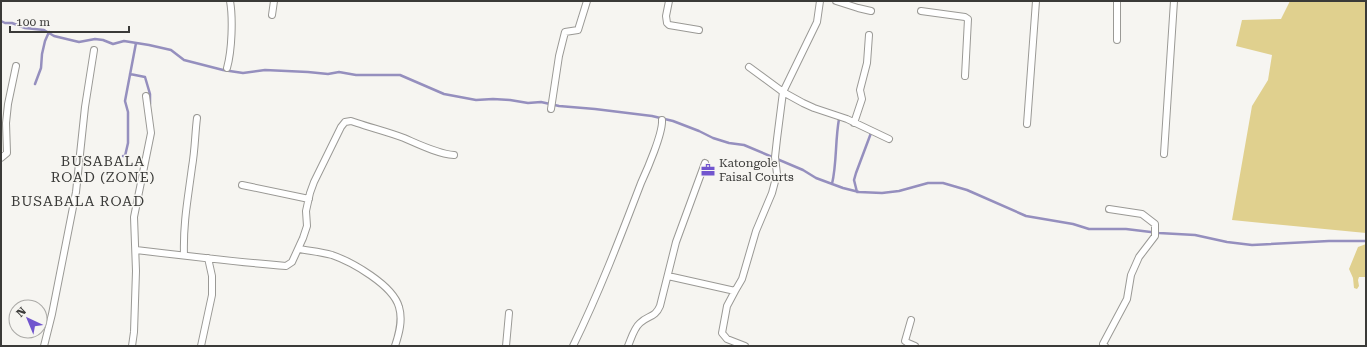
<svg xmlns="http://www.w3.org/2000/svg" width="1367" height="347" viewBox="0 0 1367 347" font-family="'Roboto Serif',serif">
<rect width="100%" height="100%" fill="#f6f5f1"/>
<path fill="#e0d08e" d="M 1290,1 L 1366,1 L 1366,233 L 1232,220 L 1252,106 L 1268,80 L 1272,55 L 1236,46 L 1242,20 L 1281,19 Z
M 1366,244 L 1366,277 L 1359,277 L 1358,280 L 1359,286 L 1357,289 L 1354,288 L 1353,278 L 1349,269 L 1358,247 Z"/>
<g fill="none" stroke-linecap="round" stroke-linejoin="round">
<path stroke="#958fbe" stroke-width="2.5" d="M 1,21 L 5,23 L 12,23 L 25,28 L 44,30 L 54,36 L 79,42 L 95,39 L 103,40 L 113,44 L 124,41 L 149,45 L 171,50 L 184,60 L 223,70 L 243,73 L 265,70 L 308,72 L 328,74 L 339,72 L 356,75 L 400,75 L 444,94 L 476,100 L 493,99 L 510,100 L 528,103 L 541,102 L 559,106 L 595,109 L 652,116 L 673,121 L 699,131 L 713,138 L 729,143 L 744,145 L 803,170 L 816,178 L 843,188 L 859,192 L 882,193 L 899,191 L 928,183 L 943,183 L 967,190 L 1026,216 L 1073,224 L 1089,229 L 1126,229 L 1159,233 L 1195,235 L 1227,242 L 1252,245 L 1329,241 L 1366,241
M 130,74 L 145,77 L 150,94 L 150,104
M 35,84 L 41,68 L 42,54 L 45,41 L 49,32
M 123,156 L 125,156 L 128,143 L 128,112 L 125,101 L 136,43
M 832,184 C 837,163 835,141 839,119
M 857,192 L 854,180 L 856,173 L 871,133"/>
<g stroke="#9a9995" stroke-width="8">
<path id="street" d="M 669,1 L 666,16 L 667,23 L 669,25 L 699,30
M 836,1 L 858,8 L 871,11
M 1117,1 L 1117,40
M 921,11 L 965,17 L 968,19 L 965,76
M 272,15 L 274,1
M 749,67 L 783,92 L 803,103 L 814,108 L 847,119 L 889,139
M 227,68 C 232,50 233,18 230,1
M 551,109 L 559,56 L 565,32 L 578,30 L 587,1
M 854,123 L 862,99 L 860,90 L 867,63 L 869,35
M 1027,124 L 1036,1
M 1164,154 L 1174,1
M 1,158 L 7,153 L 6,123 L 8,104 L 16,66
M 242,185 L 309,199
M 299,249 C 310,251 321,252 332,255 C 352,262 393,285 399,307 C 403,320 399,334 395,346
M 136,250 C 186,256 236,262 286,266 L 292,262 L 303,238 L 307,226 L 306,211 L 310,193 L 314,182 L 341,127 L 345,122 L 351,121 L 357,123 C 372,128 388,132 404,138 C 418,144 438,154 454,155
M 184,255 C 183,223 188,198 192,167 C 195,150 195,134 197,118
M 668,276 L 735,291
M 911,320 L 905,341 L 908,343 L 915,346
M 44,346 L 52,314 L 76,192 L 85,107 L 94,50
M 132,346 L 134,332 L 136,271 L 134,217 L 151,133 L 146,96
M 201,346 L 212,295 L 212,276 L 208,258
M 506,346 L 509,313
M 573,346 C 599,293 620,238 641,183 C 647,170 663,133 662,120
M 628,346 C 631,339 634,328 640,323 C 648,315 655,318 660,306 L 676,242 L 705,163
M 745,346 L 727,339 L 722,333 L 727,306 L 735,291 L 742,279 L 756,231 L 772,193 L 777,174 L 775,157 L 777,139 L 783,92 L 817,22 L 820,1
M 1105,346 L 1103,344 L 1127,299 L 1131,275 L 1139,257 L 1155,236 L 1155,224 L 1142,214 L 1109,209"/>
</g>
<use href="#street" stroke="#fff" stroke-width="6"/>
</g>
<defs>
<g id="office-bare" transform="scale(1.08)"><path d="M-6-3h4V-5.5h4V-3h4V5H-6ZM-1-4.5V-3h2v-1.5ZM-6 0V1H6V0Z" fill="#7155ce" stroke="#f6f5f1" stroke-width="2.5" paint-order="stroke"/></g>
</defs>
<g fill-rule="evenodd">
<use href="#office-bare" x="708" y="170"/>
</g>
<g text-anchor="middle" stroke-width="3" stroke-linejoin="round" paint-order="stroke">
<g font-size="12" fill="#3a3a38" stroke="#f6f5f1" text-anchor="start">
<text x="719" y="167">Katongole<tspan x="719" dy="14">Faisal Courts</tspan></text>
</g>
<g font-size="14" letter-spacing="1" fill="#3a3a38" stroke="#f6f5f1">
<text x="103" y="166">BUSABALA<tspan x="103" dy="16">ROAD (ZONE)</tspan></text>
<text x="78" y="206">BUSABALA ROAD</text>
</g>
</g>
<rect width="1367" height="347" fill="none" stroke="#3a3a38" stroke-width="4"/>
<g transform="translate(28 319) rotate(316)"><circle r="19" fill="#f6f5f1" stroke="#abaaa7"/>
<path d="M0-3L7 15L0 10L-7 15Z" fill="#7155ce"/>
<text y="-6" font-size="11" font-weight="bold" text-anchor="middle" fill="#3a3a38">N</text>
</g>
<path d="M10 26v6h119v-6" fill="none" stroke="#3a3a38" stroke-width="2"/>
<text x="16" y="26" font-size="12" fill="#3a3a38" stroke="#f6f5f1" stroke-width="3" paint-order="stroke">100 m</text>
</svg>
